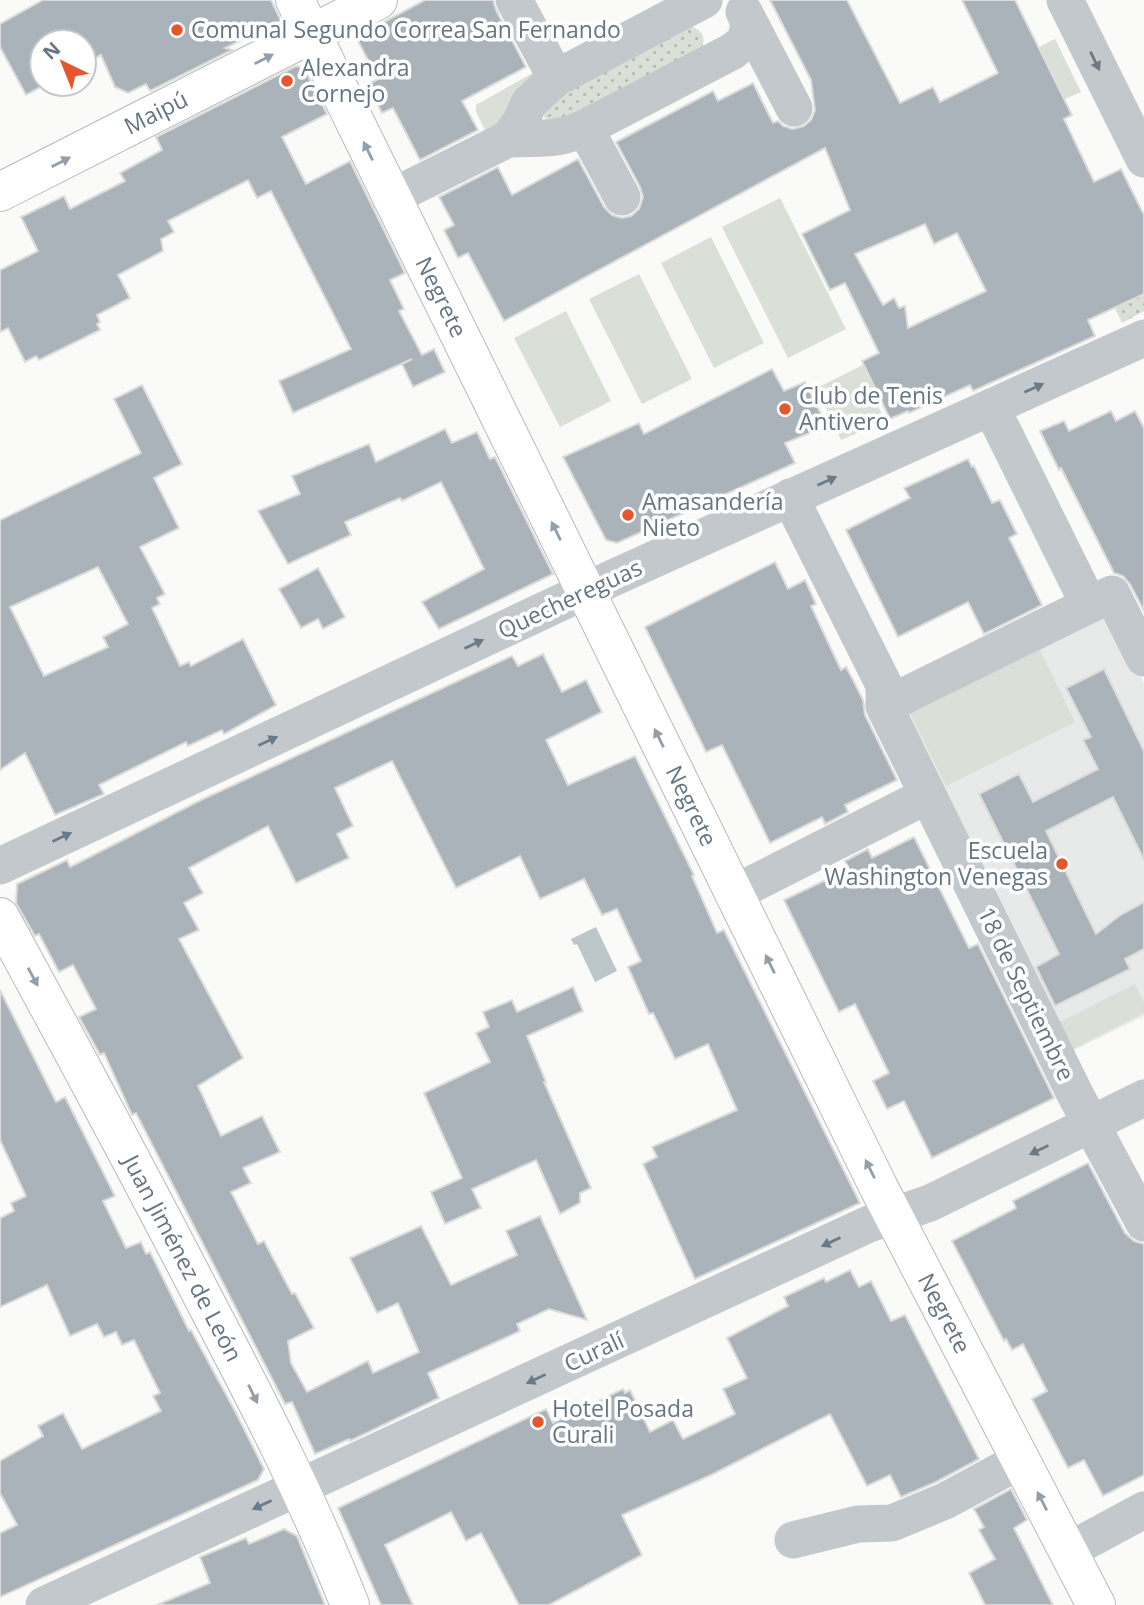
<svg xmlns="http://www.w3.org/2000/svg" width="1144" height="1605" viewBox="0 0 1144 1605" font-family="'Open Sans',sans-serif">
<defs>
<pattern id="garden-dots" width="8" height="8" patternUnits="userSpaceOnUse" patternTransform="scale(1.75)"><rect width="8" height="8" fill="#dadfd7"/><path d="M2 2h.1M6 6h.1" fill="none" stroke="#b4b9b4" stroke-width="1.8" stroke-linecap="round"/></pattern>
</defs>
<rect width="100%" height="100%" fill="#fafaf8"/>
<path fill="#e8e9e9" d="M 1108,612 L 1144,683 L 1144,1016 L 1072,1051 L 904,712 Z"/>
<path fill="#dadfd7" d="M 1055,39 L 1081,92 L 1065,99 L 1039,47 Z
M 538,70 L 489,138 L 476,112 L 476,105 Z
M 780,198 L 846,329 L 788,358 L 722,227 Z
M 711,237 L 764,343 L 714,368 L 661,263 Z
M 639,274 L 692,379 L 642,404 L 589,299 Z
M 566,311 L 611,401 L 560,427 L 514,338 Z
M 863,365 L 882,404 L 878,406 L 885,421 L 841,440 L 817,388 Z
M 1040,650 L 1075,722 L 946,786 L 910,714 Z
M 1135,984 L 1144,1002 L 1144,1013 L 1073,1049 L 1060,1022 Z"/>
<path fill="url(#garden-dots)" d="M 689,26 C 702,29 707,37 701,50 L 559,124 L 550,122 L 544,117 L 542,108 L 547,100 Z
M 1144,284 L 1144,311 L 1122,323 L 1111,300 L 1124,293 L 1129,302 L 1141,296 L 1138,287 Z"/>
<path fill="#bbc7cb" d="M 596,927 L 617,971 L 595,982 L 577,944 L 574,945 L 571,939 Z"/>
<path fill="#aab3b9" stroke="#dcdcda" stroke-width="2" fill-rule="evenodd" d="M 43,0 L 271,0 L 281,21 L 225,48 L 232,50 L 150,91 L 146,84 L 128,93 L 115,87 L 101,55 L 84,64 L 84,42 L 42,42 L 42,84 L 46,84 L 26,95 L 0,47 L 0,24 Z
M 425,0 L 493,0 L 496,10 L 526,67 L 462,101 L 478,130 L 420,160 L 393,108 L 382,113 L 367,85 L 378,79 L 356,37 Z
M 770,0 L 847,0 L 900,103 L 933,87 L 940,102 L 998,73 L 962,0 L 1015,0 L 1072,115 L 1064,119 L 1094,182 L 1121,169 L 1144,215 L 1144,294 L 1088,320 L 1095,336 L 973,391 L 970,385 L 909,413 L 908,411 L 890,419 L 862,361 L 879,353 L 845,283 L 830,290 L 802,234 L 850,210 L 825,148 L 504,321 L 468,253 L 458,258 L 444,230 L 454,225 L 439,197 L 498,167 L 512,195 L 578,159 L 604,207 L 612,215 L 622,218 L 631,216 L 639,209 L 643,197 L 640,187 L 616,142 L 713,91 L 718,101 L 753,83 L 773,123 L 778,121 L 783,126 L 792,129 L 804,126 L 811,120 L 815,110 L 811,80 ZM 925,224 L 934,244 L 957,233 L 986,291 L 908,328 L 905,306 L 899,308 L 894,298 L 883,305 L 855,254 Z
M 296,66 L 304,68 L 327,114 L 282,137 L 306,184 L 350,161 L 405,273 L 390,280 L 404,309 L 399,311 L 422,355 L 434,349 L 445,372 L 413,387 L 402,364 L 412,359 L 293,413 L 279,381 L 351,349 L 271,191 L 257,198 L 248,180 L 168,221 L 174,232 L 161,239 L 163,251 L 118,275 L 130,298 L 97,315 L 100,322 L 97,324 L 100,330 L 39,360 L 36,356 L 25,362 L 8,328 L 0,332 L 0,270 L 38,251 L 21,217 L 64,196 L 70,209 L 125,181 L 120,173 L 162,150 L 156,137 Z
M 772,369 L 784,391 L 805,382 L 827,426 L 785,443 L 795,463 L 617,543 L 606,540 L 563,457 L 639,423 L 644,434 Z
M 142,385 L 182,464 L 154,478 L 179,528 L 140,547 L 165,594 L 157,598 L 160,604 L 152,608 L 180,666 L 189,662 L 191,666 L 243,639 L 276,705 L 224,734 L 222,730 L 188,746 L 186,742 L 99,785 L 104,794 L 55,815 L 25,753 L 0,770 L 0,520 L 141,453 L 114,399 ZM 98,567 L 128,624 L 103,637 L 108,647 L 44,676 L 10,607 Z
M 1111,411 L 1116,421 L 1135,411 L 1144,428 L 1144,611 L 1130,584 L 1123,576 L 1114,573 L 1061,468 L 1059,470 L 1040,431 L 1064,421 L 1069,431 Z
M 445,429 L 452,443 L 477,432 L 490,459 L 495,457 L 553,574 L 439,629 L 422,602 L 484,569 L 441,482 L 402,501 L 400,498 L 345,522 L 351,535 L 288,564 L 258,511 L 300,494 L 292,476 L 369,444 L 376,462 Z
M 968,459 L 972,467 L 974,466 L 992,503 L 1000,500 L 1017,534 L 1009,538 L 1042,605 L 984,634 L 968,602 L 898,637 L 846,530 L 910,498 L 904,488 Z
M 775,562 L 788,589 L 805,580 L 816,604 L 811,606 L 841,670 L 846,667 L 853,680 L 863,700 L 865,715 L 897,780 L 845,805 L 848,812 L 825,824 L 822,817 L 770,843 L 722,745 L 706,752 L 645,627 Z
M 318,568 L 345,617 L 323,629 L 318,619 L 301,628 L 279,589 Z
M 543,654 L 562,692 L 586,680 L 602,712 L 546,740 L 568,785 L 635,756 L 694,875 L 692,876 L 717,933 L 724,930 L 860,1203 L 695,1279 L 643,1164 L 657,1157 L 652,1147 L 737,1110 L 708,1044 L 675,1059 L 653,1013 L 649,1014 L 628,967 L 641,961 L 617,909 L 602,915 L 584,879 L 540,899 L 520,856 L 456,888 L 392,761 L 335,788 L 353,826 L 337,834 L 349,858 L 296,883 L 268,826 L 189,868 L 203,893 L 184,903 L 199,930 L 179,939 L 243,1058 L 198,1086 L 221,1136 L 262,1116 L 280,1152 L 243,1168 L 251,1183 L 231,1192 L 258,1244 L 264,1241 L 292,1294 L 295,1293 L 314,1328 L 288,1341 L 291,1363 L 307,1392 L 368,1361 L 373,1373 L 419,1352 L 398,1303 L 377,1313 L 350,1258 L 421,1226 L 451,1285 L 517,1255 L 506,1231 L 540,1216 L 587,1320 L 549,1309 L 517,1324 L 520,1331 L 428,1373 L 439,1398 L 350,1441 L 349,1439 L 315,1454 L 292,1402 L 285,1404 L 136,1113 L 132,1115 L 104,1053 L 100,1055 L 79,1017 L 96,1009 L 73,965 L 59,972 L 39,934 L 35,936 L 16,903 L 17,884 L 67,860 L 70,867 L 201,800 L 512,656 L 518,666 Z
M 1104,669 L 1144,751 L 1144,860 L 1113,797 L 1046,831 L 1096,934 L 1119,916 L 1144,902 L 1144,949 L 1125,959 L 1130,969 L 1055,1006 L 1036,967 L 1059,954 L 979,794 L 1019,774 L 1033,802 L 1098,769 L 1083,740 L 1091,737 L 1066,688 Z
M 914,837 L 969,948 L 978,944 L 1054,1098 L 932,1158 L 904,1101 L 887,1109 L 873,1081 L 889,1073 L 855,1004 L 839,1012 L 784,900 L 849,869 L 845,861 L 868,849 L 872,858 Z
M 573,987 L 583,1011 L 527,1036 L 546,1082 L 544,1082 L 591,1188 L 580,1193 L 580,1203 L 560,1214 L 536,1160 L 472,1189 L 481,1208 L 445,1224 L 431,1192 L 462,1178 L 424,1093 L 490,1062 L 476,1033 L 489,1027 L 483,1012 L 512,1000 L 517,1012 Z
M 0,990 L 56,1102 L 65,1097 L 115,1196 L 103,1201 L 126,1248 L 141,1242 L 146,1254 L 150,1252 L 189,1331 L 191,1330 L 236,1413 L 264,1469 L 258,1480 L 0,1597 L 0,1533 L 17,1525 L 0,1493 L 0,1461 L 43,1436 L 38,1426 L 63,1413 L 82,1449 L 161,1411 L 153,1396 L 160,1393 L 134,1340 L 122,1345 L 116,1332 L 104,1337 L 97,1324 L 70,1336 L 47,1285 L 0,1307 L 0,1218 L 14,1211 L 11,1203 L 26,1196 L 0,1140 Z
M 1088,1163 L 1125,1233 L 1134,1241 L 1144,1244 L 1144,1475 L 1103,1496 L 1084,1460 L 1068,1468 L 1032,1399 L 1047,1391 L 1023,1344 L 1012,1350 L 1006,1339 L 1004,1341 L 952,1241 L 1016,1208 L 1013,1201 Z
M 850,1270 L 859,1287 L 871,1281 L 891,1321 L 905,1315 L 979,1459 L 936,1482 L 901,1497 L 890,1475 L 867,1486 L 830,1414 L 711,1475 L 622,1515 L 642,1555 L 549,1605 L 519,1605 L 481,1533 L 466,1541 L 451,1512 L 385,1545 L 413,1605 L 381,1605 L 338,1508 L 546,1409 L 553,1423 L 623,1389 L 625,1393 L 630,1390 L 650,1432 L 673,1420 L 683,1439 L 735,1414 L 723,1389 L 747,1378 L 727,1338 L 788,1306 L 784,1297 L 824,1278 L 826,1282 Z
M 1011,1489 L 1027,1520 L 1014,1528 L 1053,1605 L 985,1605 L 969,1573 L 995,1559 L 979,1530 L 984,1527 L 974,1509 Z
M 284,1529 L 297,1536 L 325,1605 L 157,1605 L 210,1583 L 200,1557 L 246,1538 L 249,1544 Z"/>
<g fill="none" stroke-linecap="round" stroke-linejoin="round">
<g stroke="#b5babe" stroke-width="40">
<g id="major">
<path id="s1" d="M 295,0 L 879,1188 L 1096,1605"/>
<path id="s2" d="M 0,192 L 378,0"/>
<path id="s3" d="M 0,917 C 71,1047 141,1177 209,1309 C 260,1406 310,1503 350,1605"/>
</g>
</g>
<path stroke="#c3c8cc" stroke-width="37" d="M 514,0 L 556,78
M 704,0 L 556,78 L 529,103 L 520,123 L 508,139 C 541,137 553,142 585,128 L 733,51 L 746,40 L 749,22
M 1065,0 L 1144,159
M 744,12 L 794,108
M 585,128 L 622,197
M 390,198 L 508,139
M 991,407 L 1089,605 L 1112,594 L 1144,658
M 790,497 L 884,685 L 884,706 L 1075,1094 L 1144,1223
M 884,706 L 1089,605
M 0,866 L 615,577 L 1144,338
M 735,893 L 928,795
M 793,1540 L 858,1524 L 892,1523 L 945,1501 L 1021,1460
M 1068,1551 L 1144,1510
M 44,1605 L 869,1224 L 930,1203 L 1144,1098"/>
<use href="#major" stroke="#fff" stroke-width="38"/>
</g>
<defs><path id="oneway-solid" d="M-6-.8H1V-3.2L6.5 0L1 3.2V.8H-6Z" transform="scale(1.75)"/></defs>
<g fill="#939fa8">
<use href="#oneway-solid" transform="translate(264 59) rotate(-27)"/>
<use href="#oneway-solid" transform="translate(368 151) rotate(-116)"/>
<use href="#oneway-solid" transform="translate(61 162) rotate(-27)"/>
<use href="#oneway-solid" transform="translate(556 531) rotate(-116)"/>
<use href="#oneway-solid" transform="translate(659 738) rotate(-116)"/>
<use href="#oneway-solid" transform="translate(770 964) rotate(-116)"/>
<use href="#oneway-solid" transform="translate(33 977) rotate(62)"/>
<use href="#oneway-solid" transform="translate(870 1169) rotate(-116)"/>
<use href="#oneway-solid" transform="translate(253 1394) rotate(64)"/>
<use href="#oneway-solid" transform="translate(1042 1501) rotate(-117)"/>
</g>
<g fill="#6a7a87">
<use href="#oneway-solid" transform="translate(1095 61) rotate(64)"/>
<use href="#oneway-solid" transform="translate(1034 388) rotate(-24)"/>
<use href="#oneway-solid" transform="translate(827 481) rotate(-24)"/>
<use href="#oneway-solid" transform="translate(474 644) rotate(-25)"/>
<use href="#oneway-solid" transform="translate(268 741) rotate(-25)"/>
<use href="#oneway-solid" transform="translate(62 837) rotate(-25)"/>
<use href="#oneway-solid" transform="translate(1039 1150) rotate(154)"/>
<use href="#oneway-solid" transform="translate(831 1242) rotate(155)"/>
<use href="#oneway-solid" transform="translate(536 1379) rotate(155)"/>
<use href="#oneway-solid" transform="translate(262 1505) rotate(155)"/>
</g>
<g fill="#e4572e" stroke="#fff" stroke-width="2.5">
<circle cx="177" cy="30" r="7"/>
<circle cx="287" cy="81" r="7"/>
<circle cx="785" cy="409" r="7"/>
<circle cx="628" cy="515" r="7"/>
<circle cx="1062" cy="864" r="7"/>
<circle cx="538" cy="1422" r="7"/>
</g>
<g text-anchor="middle" stroke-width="7" stroke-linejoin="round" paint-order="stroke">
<g font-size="23" fill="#657683" stroke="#fff" text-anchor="start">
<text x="191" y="38">Comunal Segundo Correa San Fernando</text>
<text x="301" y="76">Alexandra<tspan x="301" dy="26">Cornejo</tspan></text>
<text x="799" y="404">Club de Tenis<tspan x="799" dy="26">Antivero</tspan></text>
<text x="642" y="510">Amasandería<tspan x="642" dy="26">Nieto</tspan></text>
<text x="1048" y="859" text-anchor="end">Escuela<tspan x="1048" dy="26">Washington Venegas</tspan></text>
<text x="552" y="1417">Hotel Posada<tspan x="552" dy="26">Curali</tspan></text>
</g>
<g font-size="23" fill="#657683" stroke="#fff">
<text dy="8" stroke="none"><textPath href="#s2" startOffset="175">Maipú</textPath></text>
<text dy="8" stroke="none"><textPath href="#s1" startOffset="331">Negrete</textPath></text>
<text transform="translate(570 599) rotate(-25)" y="8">Quechereguas</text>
<text dy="8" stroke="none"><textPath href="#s1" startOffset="898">Negrete</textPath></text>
<text transform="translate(1026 994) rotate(64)" y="8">18 de Septiembre</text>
<text dy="8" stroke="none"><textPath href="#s3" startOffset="387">Juan Jiménez de León</textPath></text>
<text dy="8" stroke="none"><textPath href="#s1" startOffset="1465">Negrete</textPath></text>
<text transform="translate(594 1352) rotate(-25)" y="8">Curalí</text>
</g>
</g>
<g transform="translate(63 63) rotate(317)"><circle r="33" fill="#ffffff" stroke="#c1c8cd" stroke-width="2"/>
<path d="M0-5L12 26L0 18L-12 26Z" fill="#e4572e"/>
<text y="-10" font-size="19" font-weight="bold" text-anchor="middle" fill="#657683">N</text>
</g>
</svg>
